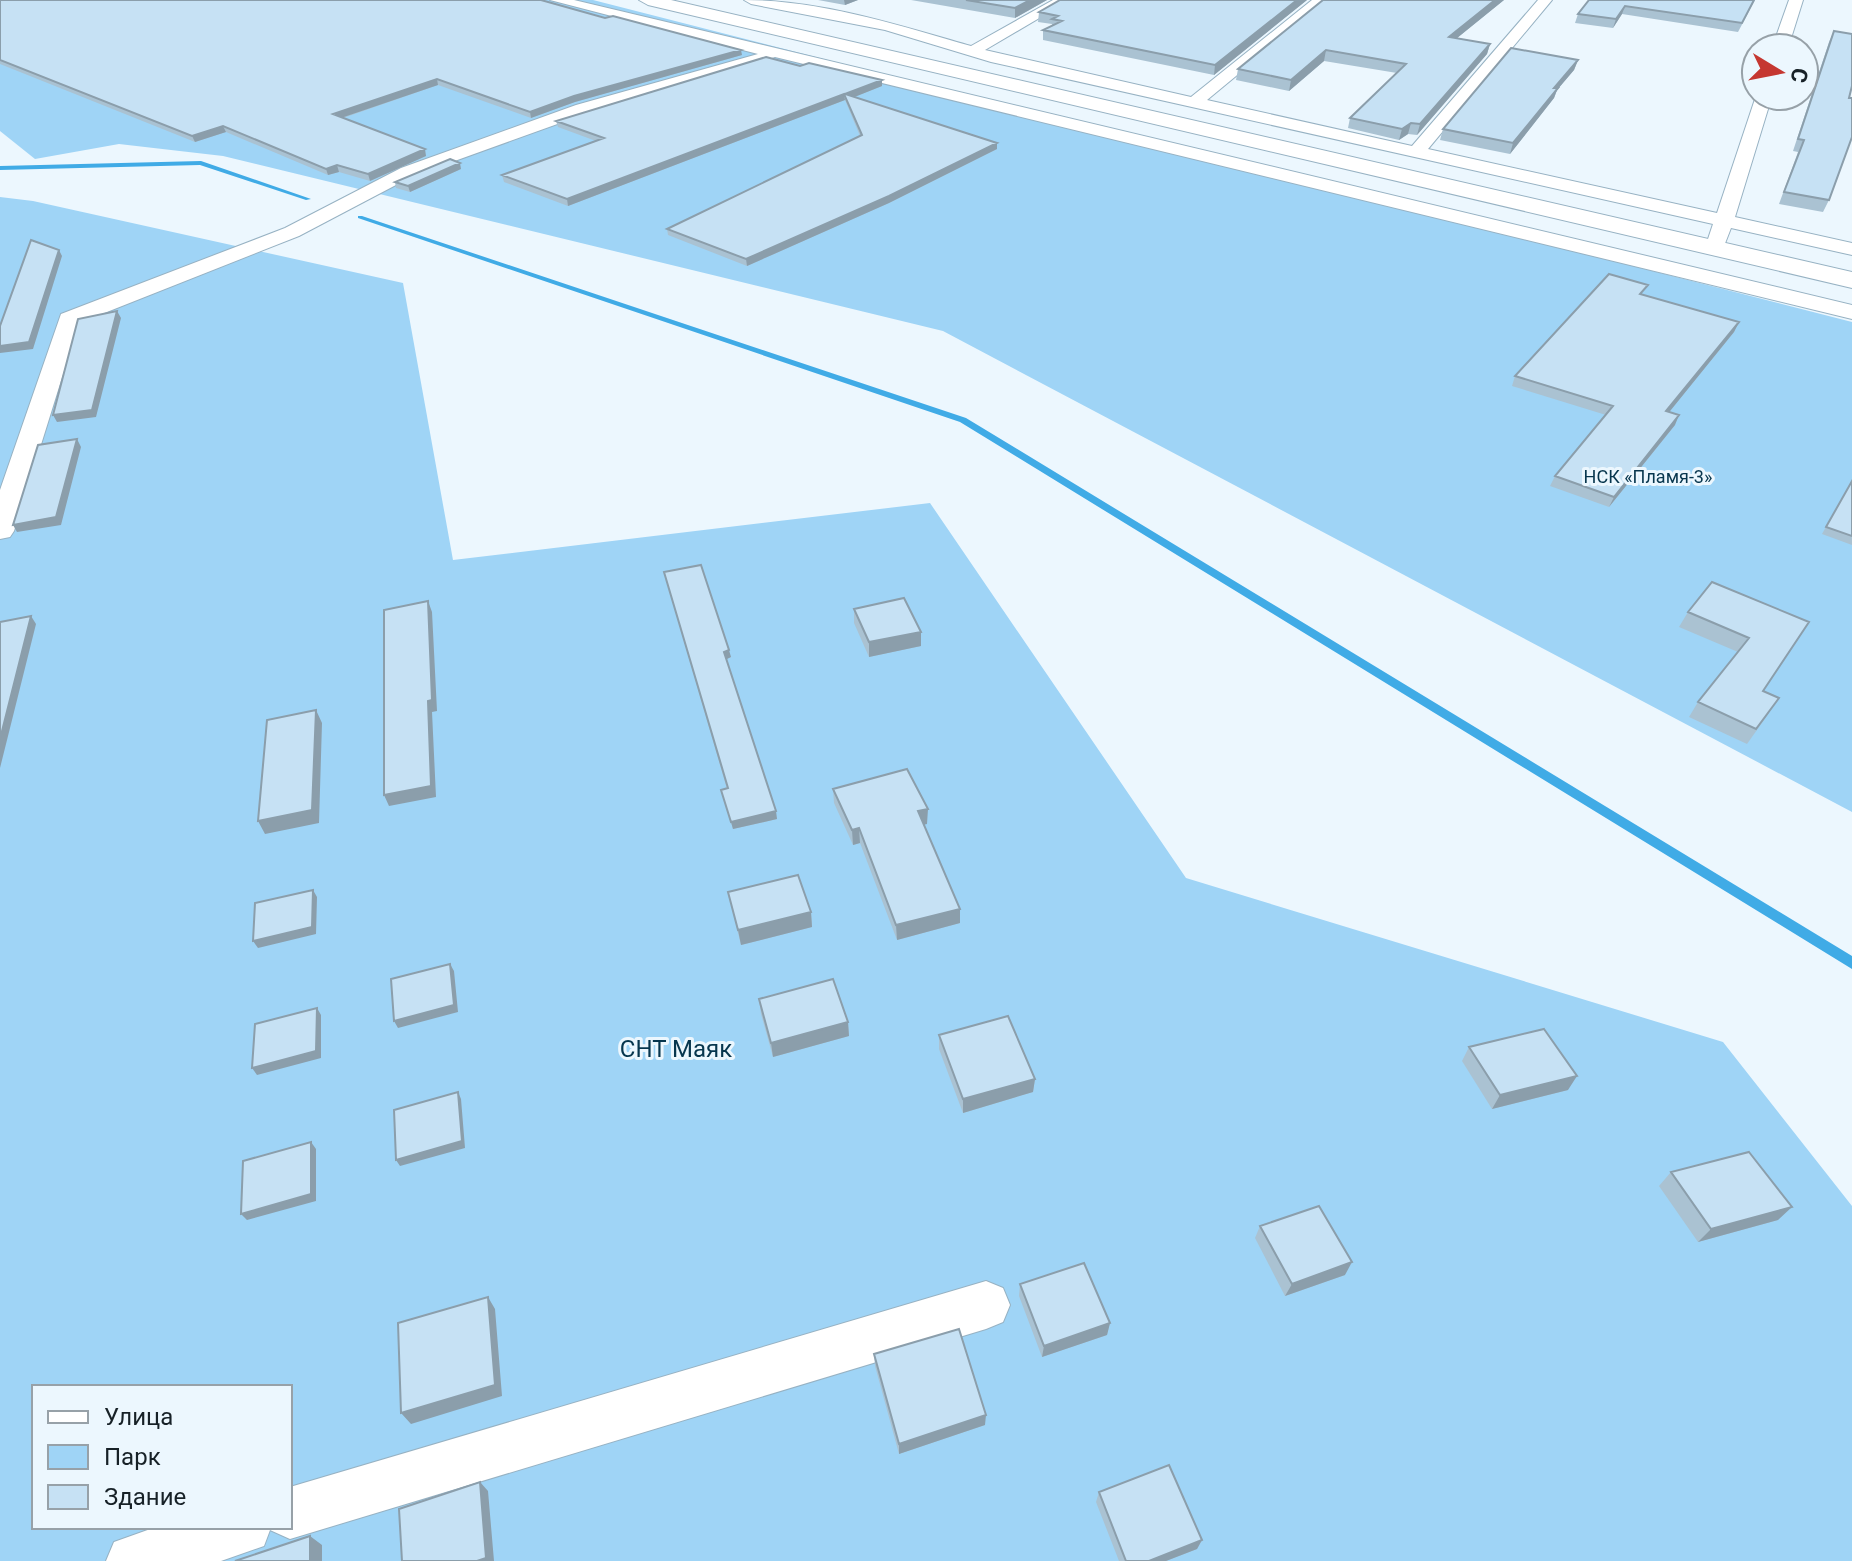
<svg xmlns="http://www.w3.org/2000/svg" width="1852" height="1561" viewBox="0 0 1852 1561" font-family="Roboto,sans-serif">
<rect width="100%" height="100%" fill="#ecf7fe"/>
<path fill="#9fd4f6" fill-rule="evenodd" d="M 0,0 L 593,0 L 1852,322 L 1852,812 L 943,331 L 223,156 L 119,144 L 35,159 L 0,131 Z
M 0,197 L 33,201 L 403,283 L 453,560 L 930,503 L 1186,878 L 1723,1042 L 1852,1206 L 1852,1561 L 0,1561 ZM 34,1387 L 290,1387 L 290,1527 L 34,1527 Z"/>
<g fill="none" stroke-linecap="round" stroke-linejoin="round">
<path fill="#40abe6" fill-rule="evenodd" d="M 201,161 L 311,199 L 306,200 L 200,165 L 0,170 L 0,166 Z
M 358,216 L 362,216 L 966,418 L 1852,956 L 1852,969 L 960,422 L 358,218 Z"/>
<g stroke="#97b2c3" stroke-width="2">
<path id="street" d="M 550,0 L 574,0 L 1852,305 L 1852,319 L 775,57 L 588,113 L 413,176 L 299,236 L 79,323 L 14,531 L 10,537 L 0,539 L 0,490 L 61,314 L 285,228 L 401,168 L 576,105 L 758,54 Z
M 744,0 C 820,0 898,25 971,46 L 1053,0 L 1070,0 L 985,50 L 1191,97 L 1312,0 L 1328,0 L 1207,100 L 1412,146 L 1538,0 L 1552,0 L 1428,149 L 1717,213 L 1756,96 L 1772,96 L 1735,217 L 1852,243 L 1852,255 L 1731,228 L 1724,246 L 1717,248 L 1707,242 L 1713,224 L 991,62 L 885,30 L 751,4 Z
M 1789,0 L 1803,0 L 1788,48 L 1772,48 Z
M 986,1281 L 1003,1288 L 1010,1305 L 1003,1322 L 986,1329 L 290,1539 L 270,1530 L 264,1546 L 221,1561 L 106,1561 L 114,1542 L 156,1527 L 290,1527 L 290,1487 Z"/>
</g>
<g stroke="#97b2c3" stroke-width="2">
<path id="secondary" d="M 639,0 L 671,0 L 1852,272 L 1852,288 L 648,5 Z"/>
</g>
<use href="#street" fill="#fff" fill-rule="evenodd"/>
<use href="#secondary" fill="#fff" fill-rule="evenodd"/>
</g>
<path fill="#aac2d2" d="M 0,0 L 742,55 L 575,102 L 531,118 L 438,85 L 343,118 L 426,156 L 370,181 L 339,172 L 328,175 L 226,132 L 195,142 L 0,64 Z
M 818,0 L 858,0 L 845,5 Z
M 911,0 L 1047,0 L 1015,18 Z
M 1307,0 L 1214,75 L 1043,40 L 1043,30 L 1052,26 L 1052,24 L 1038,22 L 1039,12 Z
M 1323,0 L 1504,0 L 1457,38 L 1490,44 L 1487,54 L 1417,135 L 1408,134 L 1399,140 L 1348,128 L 1350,118 L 1397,73 L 1324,61 L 1289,91 L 1236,80 L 1238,69 Z
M 1589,0 L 1755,0 L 1738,32 L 1622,14 L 1613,28 L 1575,23 L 1578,14 Z
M 1834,31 L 1849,98 L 1829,200 L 1823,212 L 1779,204 L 1798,152 L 1793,151 L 1829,42 Z
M 1578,60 L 1574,70 L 1557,90 L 1554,98 L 1510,154 L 1440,140 L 1443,129 Z
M 800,66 L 882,86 L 854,97 L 997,143 L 997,149 L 889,203 L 747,266 L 668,235 L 667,229 L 860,136 L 845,100 L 568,206 L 504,182 L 502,175 L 596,141 L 558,127 L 556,121 Z
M 461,169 L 410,192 L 396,188 L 395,182 Z
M 1643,295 L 1739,322 L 1734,332 L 1669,412 L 1675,425 L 1609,507 L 1550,486 L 1555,476 L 1606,415 L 1512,386 L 1515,376 Z
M 1852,481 L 1852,545 L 1822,534 Z
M 664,572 L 731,657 L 726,659 L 777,819 L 733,829 L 721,790 L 727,789 Z
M 854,609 L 921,646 L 869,657 L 854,623 Z
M 1688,612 L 1809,622 L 1763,691 L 1769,713 L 1747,744 L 1689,717 L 1698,702 L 1738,652 L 1679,627 Z
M 833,789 L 927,824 L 924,824 L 960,923 L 897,940 L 860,843 L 853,845 L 834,803 Z
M 728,892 L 811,912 L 812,927 L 741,945 Z
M 759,999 L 848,1022 L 849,1036 L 773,1057 L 761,1014 Z
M 939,1035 L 1035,1079 L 1033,1092 L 963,1113 L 939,1049 Z
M 1469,1047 L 1568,1090 L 1492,1109 L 1462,1061 Z
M 1671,1172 L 1778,1220 L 1698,1242 L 1659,1186 Z
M 1260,1226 L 1345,1275 L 1285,1296 L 1255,1238 Z
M 1020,1284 L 1110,1323 L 1107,1335 L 1042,1357 L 1019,1296 Z
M 874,1354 L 985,1425 L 899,1454 L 875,1366 Z
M 1099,1492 L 1202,1540 L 1197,1549 L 1166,1561 L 1119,1561 L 1096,1502 Z"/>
<path fill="#8b9eab" d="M 844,0 L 858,0 L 845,5 Z
M 1030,0 L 1047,0 L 1015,18 L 1015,8 Z
M 1297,0 L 1307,0 L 1214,75 L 1215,65 Z
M 1495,0 L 1504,0 L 1446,47 L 1449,37 Z
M 1625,6 L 1622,14 L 1613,28 L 1616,19 Z
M 1490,44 L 1487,54 L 1417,135 L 1420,124 Z
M 741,50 L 742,55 L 575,102 L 531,118 L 530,112 L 574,96 Z
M 1326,50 L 1324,61 L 1289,91 L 1291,80 Z
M 1578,60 L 1574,70 L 1557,90 L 1554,98 L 1510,154 L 1513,143 L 1554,88 Z
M 437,79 L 438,85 L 335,120 L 333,114 Z
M 882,80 L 882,86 L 847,100 L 845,94 Z
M 844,94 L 845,100 L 568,206 L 567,199 Z
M 1411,123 L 1408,134 L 1399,140 L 1402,129 Z
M 223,126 L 226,132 L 195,142 L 192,136 Z
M 997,143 L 997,149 L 889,203 L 747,266 L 746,259 Z
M 425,149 L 426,156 L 370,181 L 368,174 Z
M 460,163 L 461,169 L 410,192 L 408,186 Z
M 337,165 L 339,172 L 328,175 L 326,169 Z
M 59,250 L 62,256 L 33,349 L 0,353 L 0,346 Z
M 117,311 L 121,318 L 96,417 L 57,422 L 53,415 Z
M 1739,322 L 1734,332 L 1662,421 L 1666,411 Z
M 1679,415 L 1675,425 L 1609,507 L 1614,497 Z
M 77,439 L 81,447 L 61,525 L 17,532 L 13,525 Z
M 428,601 L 432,612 L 437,711 L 432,712 L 436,797 L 389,806 L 384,795 L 428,701 Z
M 31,616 L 36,624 L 0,768 L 0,739 Z
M 921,632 L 921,646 L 869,657 L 869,642 Z
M 729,650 L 731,657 L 725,660 L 724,652 Z
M 316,710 L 322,723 L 319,823 L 265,834 L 258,821 Z
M 928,809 L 927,824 L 919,826 L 918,811 Z
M 776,811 L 777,819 L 733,829 L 731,822 Z
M 859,828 L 860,843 L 853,845 L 852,830 Z
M 313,890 L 317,897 L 316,934 L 258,948 L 253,941 Z
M 960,909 L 960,923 L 897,940 L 896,925 Z
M 811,912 L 812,927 L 741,945 L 738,930 Z
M 450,964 L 454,971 L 458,1012 L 398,1028 L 394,1021 Z
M 317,1008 L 321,1015 L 321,1058 L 257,1075 L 252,1068 Z
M 848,1022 L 849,1036 L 773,1057 L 771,1043 Z
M 1577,1076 L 1568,1090 L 1492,1109 L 1500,1095 Z
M 1035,1079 L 1033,1092 L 963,1113 L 963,1099 Z
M 458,1092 L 461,1099 L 465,1148 L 400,1166 L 396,1160 Z
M 311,1142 L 316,1149 L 316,1201 L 247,1220 L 241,1214 Z
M 1792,1207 L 1778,1220 L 1698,1242 L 1711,1229 Z
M 1352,1262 L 1345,1275 L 1285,1296 L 1292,1284 Z
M 488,1297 L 495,1309 L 502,1396 L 411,1424 L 401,1413 Z
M 1110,1323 L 1107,1335 L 1042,1357 L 1044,1346 Z
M 986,1415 L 985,1425 L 899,1454 L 899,1444 Z
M 480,1482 L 488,1491 L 494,1561 L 477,1561 Z
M 310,1536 L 322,1545 L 322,1561 L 310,1561 Z
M 1202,1540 L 1197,1549 L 1166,1561 L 1149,1561 Z"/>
<path fill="#c6e1f4" stroke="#8b9eab" stroke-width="2" d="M 0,0 L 541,0 L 605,18 L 613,16 L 741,50 L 574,96 L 530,112 L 437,79 L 333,114 L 425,149 L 368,174 L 337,165 L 326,169 L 223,126 L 192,136 L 0,60 Z
M 966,0 L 1030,0 L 1015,8 Z
M 1060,0 L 1297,0 L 1215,65 L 1043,30 L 1062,21 L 1052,19 L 1058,16 L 1039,12 Z
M 1323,0 L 1495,0 L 1449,37 L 1490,44 L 1420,124 L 1411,123 L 1402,129 L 1350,118 L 1406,64 L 1326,50 L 1291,80 L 1238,69 Z
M 1589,0 L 1754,0 L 1742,23 L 1625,6 L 1616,19 L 1578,14 Z
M 1834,31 L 1852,34 L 1852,86 L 1849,98 L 1852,98 L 1852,137 L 1829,200 L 1784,192 L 1804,140 L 1798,139 Z
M 1511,48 L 1578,60 L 1554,88 L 1558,88 L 1513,143 L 1443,129 Z
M 766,57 L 800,66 L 809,63 L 882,80 L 845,94 L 997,143 L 889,196 L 746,259 L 667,229 L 862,135 L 844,94 L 567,199 L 502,175 L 604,138 L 556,121 Z
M 450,159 L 460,163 L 408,186 L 395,182 Z
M 31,240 L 59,250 L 29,342 L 0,346 L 0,326 Z
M 1609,274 L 1648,285 L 1640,294 L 1739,322 L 1666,411 L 1679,415 L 1614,497 L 1555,476 L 1613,406 L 1515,376 Z
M 117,311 L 92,410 L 53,415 L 78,319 Z
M 77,439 L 56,517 L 13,525 L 38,445 Z
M 1852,481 L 1852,536 L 1826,527 Z
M 701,565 L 729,650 L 724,652 L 776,811 L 731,822 L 721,790 L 728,788 L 664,572 Z
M 1712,582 L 1809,622 L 1763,691 L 1779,698 L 1756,729 L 1698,702 L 1749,638 L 1688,612 Z
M 904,598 L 921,632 L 869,642 L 854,609 Z
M 428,601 L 432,700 L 428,701 L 431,786 L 384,795 L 384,610 Z
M 31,616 L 0,739 L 0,622 Z
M 316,710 L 312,810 L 258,821 L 267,720 Z
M 907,769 L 928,809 L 918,811 L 960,909 L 896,925 L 859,828 L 852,830 L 833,789 Z
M 798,875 L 811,912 L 738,930 L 728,892 Z
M 313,890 L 312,927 L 253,941 L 255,903 Z
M 450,964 L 454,1005 L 394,1021 L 391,979 Z
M 833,979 L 848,1022 L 771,1043 L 759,999 Z
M 317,1008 L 316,1051 L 252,1068 L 255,1024 Z
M 1008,1016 L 1035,1079 L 963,1099 L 939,1035 Z
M 1544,1029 L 1577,1076 L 1500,1095 L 1469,1047 Z
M 458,1092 L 462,1141 L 396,1160 L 394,1110 Z
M 311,1142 L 311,1194 L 241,1214 L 243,1161 Z
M 1749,1152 L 1792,1207 L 1711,1229 L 1671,1172 Z
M 1319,1206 L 1352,1262 L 1292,1284 L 1260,1226 Z
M 1084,1263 L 1110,1323 L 1044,1346 L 1020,1284 Z
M 488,1297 L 495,1385 L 401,1413 L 398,1323 Z
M 959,1329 L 986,1415 L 899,1444 L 874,1354 Z
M 1169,1465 L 1202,1540 L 1149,1561 L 1126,1561 L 1099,1492 Z
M 480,1482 L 486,1558 L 477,1561 L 402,1561 L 399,1509 Z
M 310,1536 L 310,1561 L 235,1561 Z"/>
<g text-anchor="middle" stroke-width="6" stroke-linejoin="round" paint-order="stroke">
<g font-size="18" fill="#07364e" stroke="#ecf7fe">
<text x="1648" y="483">НСК «Пламя-3»</text>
</g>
<g font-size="24" fill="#07364e" stroke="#ecf7fe">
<text x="676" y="1057">СНТ Маяк</text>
</g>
</g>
<rect x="32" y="1385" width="260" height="144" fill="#ecf7fe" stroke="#97a1a8" stroke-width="2"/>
<rect x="48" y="1411" width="40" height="12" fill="#ffffff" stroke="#97a1a8" stroke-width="2"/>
<text x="104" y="1425" font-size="24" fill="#172127">Улица</text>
<rect x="48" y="1445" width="40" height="24" fill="#9fd4f6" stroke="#97a1a8" stroke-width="2"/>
<text x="104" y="1465" font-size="24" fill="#172127">Парк</text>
<rect x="48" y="1485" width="40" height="24" fill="#c6e1f4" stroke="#97a1a8" stroke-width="2"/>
<text x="104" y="1505" font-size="24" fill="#172127">Здание</text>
<g transform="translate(1780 72) rotate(100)"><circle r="38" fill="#ecf7fe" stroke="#97a1a8" stroke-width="2"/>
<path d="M0-6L14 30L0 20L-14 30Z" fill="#c53731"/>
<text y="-12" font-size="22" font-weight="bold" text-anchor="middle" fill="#172127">С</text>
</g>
</svg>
